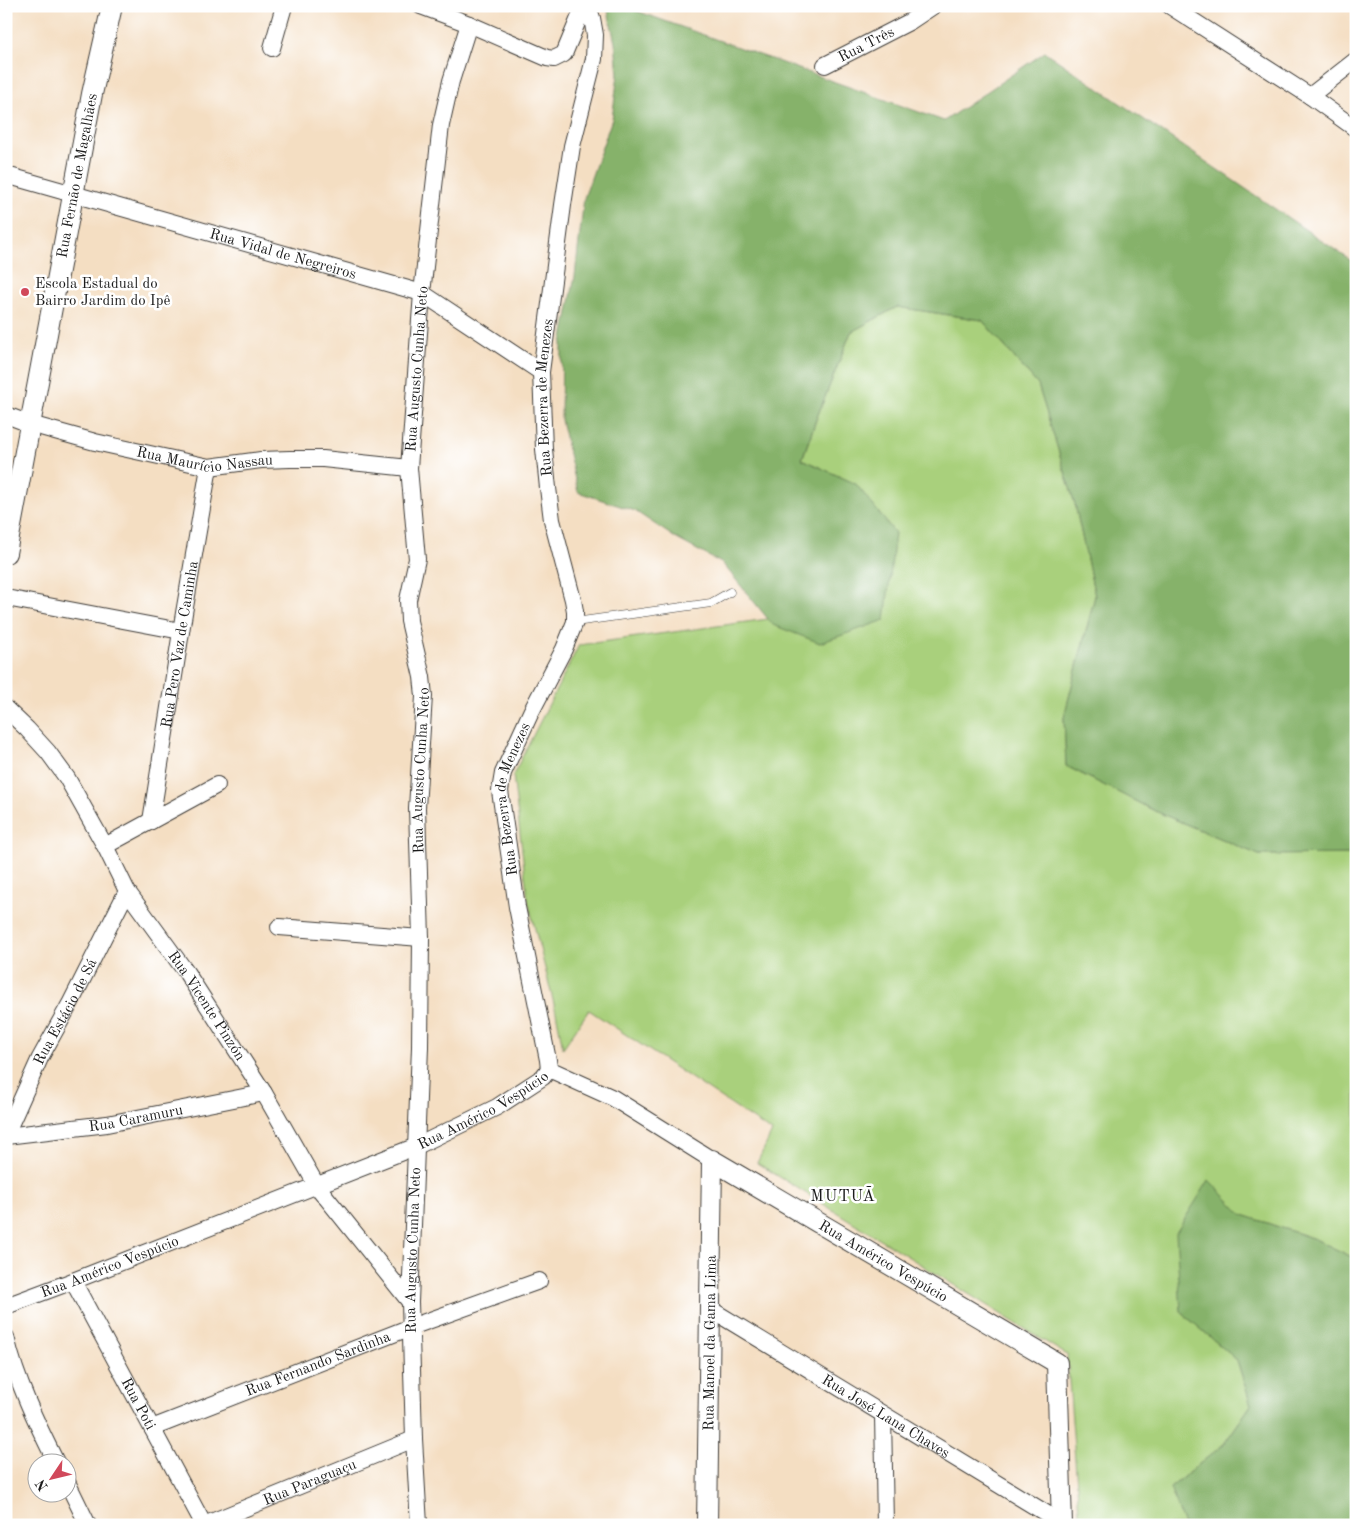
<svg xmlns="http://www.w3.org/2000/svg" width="1362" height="1531" viewBox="0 0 1362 1531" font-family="'Old Standard TT',serif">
<rect width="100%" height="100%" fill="#fff"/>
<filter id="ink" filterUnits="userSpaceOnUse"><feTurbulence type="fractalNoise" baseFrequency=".02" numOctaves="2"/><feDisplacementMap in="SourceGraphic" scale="10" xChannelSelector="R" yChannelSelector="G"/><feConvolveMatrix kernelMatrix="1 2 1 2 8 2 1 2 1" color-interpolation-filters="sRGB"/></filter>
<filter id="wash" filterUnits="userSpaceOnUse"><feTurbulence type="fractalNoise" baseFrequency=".0096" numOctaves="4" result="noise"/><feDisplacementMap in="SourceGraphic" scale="20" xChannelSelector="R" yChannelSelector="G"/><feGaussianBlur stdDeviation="1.12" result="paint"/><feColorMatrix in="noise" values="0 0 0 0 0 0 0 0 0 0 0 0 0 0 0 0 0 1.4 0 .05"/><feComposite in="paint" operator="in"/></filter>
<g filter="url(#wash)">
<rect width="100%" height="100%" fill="#f4dec2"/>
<path fill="#a9d07b" stroke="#62764c" d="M 897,307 L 982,320 L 1038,385 L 1075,504 L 1095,596 L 1064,717 L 1066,766 L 1155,811 L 1259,855 L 1356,854 L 1356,1259 L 1315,1239 L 1243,1215 L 1209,1181 L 1181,1312 L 1237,1360 L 1251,1405 L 1224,1444 L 1170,1488 L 1184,1525 L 1080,1525 L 1067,1355 L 757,1163 L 772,1132 L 589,1010 L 563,1048 L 556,1012 L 528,901 L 513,775 L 579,645 L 768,619 L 820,643 L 856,484 L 802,460 L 817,417 L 851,332 Z"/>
<path fill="#86b26b" stroke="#516744" d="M 607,6 L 623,6 L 944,121 L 1045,52 L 1356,264 L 1356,854 L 1259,855 L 1155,811 L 1066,766 L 1064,717 L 1095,596 L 1075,504 L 1038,385 L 982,320 L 897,307 L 851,332 L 817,417 L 802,459 L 856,484 L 895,533 L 885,620 L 820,643 L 773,625 L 723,564 L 677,539 L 635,511 L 578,492 L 561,420 L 562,343 L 575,276 L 584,198 L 612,119 L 618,74 L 615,43 Z
M 1209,1180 L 1243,1215 L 1315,1239 L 1356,1259 L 1356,1525 L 1184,1525 L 1170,1488 L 1224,1444 L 1251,1405 L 1237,1360 L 1181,1312 L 1176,1233 Z"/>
</g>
<g filter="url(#ink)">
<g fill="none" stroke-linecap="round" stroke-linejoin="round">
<g stroke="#3c3935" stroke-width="9">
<path id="service" d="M 575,622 L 711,603 L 730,592"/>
</g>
<g stroke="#3c3935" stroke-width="18">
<g id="minor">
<path d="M 421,6 L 469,24 L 547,58 L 554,59 L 564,54 L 584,6"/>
<path d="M 1170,6 L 1310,96 L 1356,129"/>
<path d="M 272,48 L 284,6"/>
<path id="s1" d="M 825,65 L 909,22 L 933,6"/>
<path d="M 1310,96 L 1356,60"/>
<path id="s2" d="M 6,175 L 422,293 L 541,372"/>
<path id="s3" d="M 6,415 L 30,424 L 95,442 L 209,467 L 261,460 L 290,459 L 323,459 L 409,468"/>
<path d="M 6,598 L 181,631"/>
<path id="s4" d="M 6,709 L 27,729 L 48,752 L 67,778 L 105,846 L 127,891 L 186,972 L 264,1093 L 317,1186 L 410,1302"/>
<path id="s5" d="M 151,821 L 184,613 L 209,467"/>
<path d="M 105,846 L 217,785"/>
<path d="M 279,927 L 421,938"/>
<path id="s6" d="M 549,1069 L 548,1060 L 517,907 L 500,791 L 503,773 L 531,712 L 564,649 L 575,622 L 575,611 L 573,600 L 552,520 L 548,488 L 544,449 L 541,372 L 563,205 L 572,146 L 594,59 L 595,35 L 592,18 L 588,6"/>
<path d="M 549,1069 L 613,1098 L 712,1160"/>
<path id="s7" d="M 6,1134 L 40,1058 L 71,1002 L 127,891"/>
<path id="s8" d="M 6,1136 L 107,1124 L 264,1093"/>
<path id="s9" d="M 73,1281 L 204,1525"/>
<path id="s10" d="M 6,1306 L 73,1281 L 417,1146 L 497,1107 L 543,1077 L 549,1069"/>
<path id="s11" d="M 710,1309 L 1062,1523"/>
<path d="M 6,1337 C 16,1381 37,1424 57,1464"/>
<path d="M 883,1415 L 885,1525"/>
<path id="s12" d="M 152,1428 L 411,1327 L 539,1281"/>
<path d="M 68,1484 L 88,1525"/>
<path id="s13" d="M 204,1525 L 414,1439"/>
<path id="s14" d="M 419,1525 L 414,1439 L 410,1302 L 420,1047 L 421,938 L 417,808 L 424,696 L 422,677 L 409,621 L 408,600 L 417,559 L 409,468 L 422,293 L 441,125 L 451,81 L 469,24"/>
</g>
</g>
<g stroke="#3c3935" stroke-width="22">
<g id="tertiary">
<path id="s15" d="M 6,553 L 92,94 L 112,6"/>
<path id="s16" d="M 707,1525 L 712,1160 L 1057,1363 L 1062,1525"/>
</g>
</g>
<use href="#service" stroke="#fff" stroke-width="8"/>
<use href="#minor" stroke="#fff" stroke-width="16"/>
<use href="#tertiary" stroke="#fff" stroke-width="20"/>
</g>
</g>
<circle fill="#d1495b" stroke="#fff" stroke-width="2" cx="25" cy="292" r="5"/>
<g text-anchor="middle" stroke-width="5" stroke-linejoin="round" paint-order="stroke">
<g font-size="15" fill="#1c1c1c" stroke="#fff">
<text dy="5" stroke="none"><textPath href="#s1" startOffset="46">Rua Três</textPath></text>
<text dy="5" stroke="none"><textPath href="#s15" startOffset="384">Rua Fernão de Magalhães</textPath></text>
<text dy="5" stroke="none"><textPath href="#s2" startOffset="288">Rua Vidal de Negreiros</textPath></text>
<text dy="5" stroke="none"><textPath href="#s14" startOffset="1160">Rua Augusto Cunha Neto</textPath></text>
<text dy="5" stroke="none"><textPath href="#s6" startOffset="696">Rua Bezerra de Menezes</textPath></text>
<text dy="5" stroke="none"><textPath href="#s3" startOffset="205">Rua Maurício Nassau</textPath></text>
<text dy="5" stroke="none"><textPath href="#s5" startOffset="179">Rua Pero Vaz de Caminha</textPath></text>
<text dy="5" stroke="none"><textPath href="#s14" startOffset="755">Rua Augusto Cunha Neto</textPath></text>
<text dy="5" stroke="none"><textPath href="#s6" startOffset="276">Rua Bezerra de Menezes</textPath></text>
<text dy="5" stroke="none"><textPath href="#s4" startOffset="360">Rua Vicente Pinzón</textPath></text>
<text dy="5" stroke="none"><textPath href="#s7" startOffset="136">Rua Estácio de Sá</textPath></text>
<text dy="5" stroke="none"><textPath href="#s10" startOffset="516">Rua Américo Vespúcio</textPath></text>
<text dy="5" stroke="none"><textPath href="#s8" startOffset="131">Rua Caramuru</textPath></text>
<text dy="5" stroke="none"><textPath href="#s14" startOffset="275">Rua Augusto Cunha Neto</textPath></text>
<text dy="5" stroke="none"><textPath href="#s16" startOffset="564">Rua Américo Vespúcio</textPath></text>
<text dy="5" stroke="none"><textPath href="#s10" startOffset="111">Rua Américo Vespúcio</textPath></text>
<text dy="5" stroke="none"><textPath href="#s16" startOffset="182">Rua Manoel da Gama Lima</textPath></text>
<text dy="5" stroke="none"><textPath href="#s12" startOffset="178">Rua Fernando Sardinha</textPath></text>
<text dy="5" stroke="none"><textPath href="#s9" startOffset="139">Rua Poti</textPath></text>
<text dy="5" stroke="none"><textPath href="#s11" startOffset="206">Rua José Lana Chaves</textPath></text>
<text dy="5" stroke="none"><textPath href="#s13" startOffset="114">Rua Paraguaçu</textPath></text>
</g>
<g font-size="15" fill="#1c1c1c" stroke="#fff" text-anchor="start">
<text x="35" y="288">Escola Estadual do<tspan x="35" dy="17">Bairro Jardim do Ipê</tspan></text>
</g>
<g font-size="16" letter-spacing="1" fill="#1c1c1c" stroke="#fff">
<text x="843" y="1201">MUTUÃ</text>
</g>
</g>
<rect width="1362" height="1531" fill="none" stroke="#fff" stroke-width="25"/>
<g transform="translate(52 1478) rotate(235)"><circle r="24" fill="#ffffff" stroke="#a4a4a4"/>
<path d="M0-4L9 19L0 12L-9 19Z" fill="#d1495b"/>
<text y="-8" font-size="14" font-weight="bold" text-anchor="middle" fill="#1c1c1c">N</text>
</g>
</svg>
